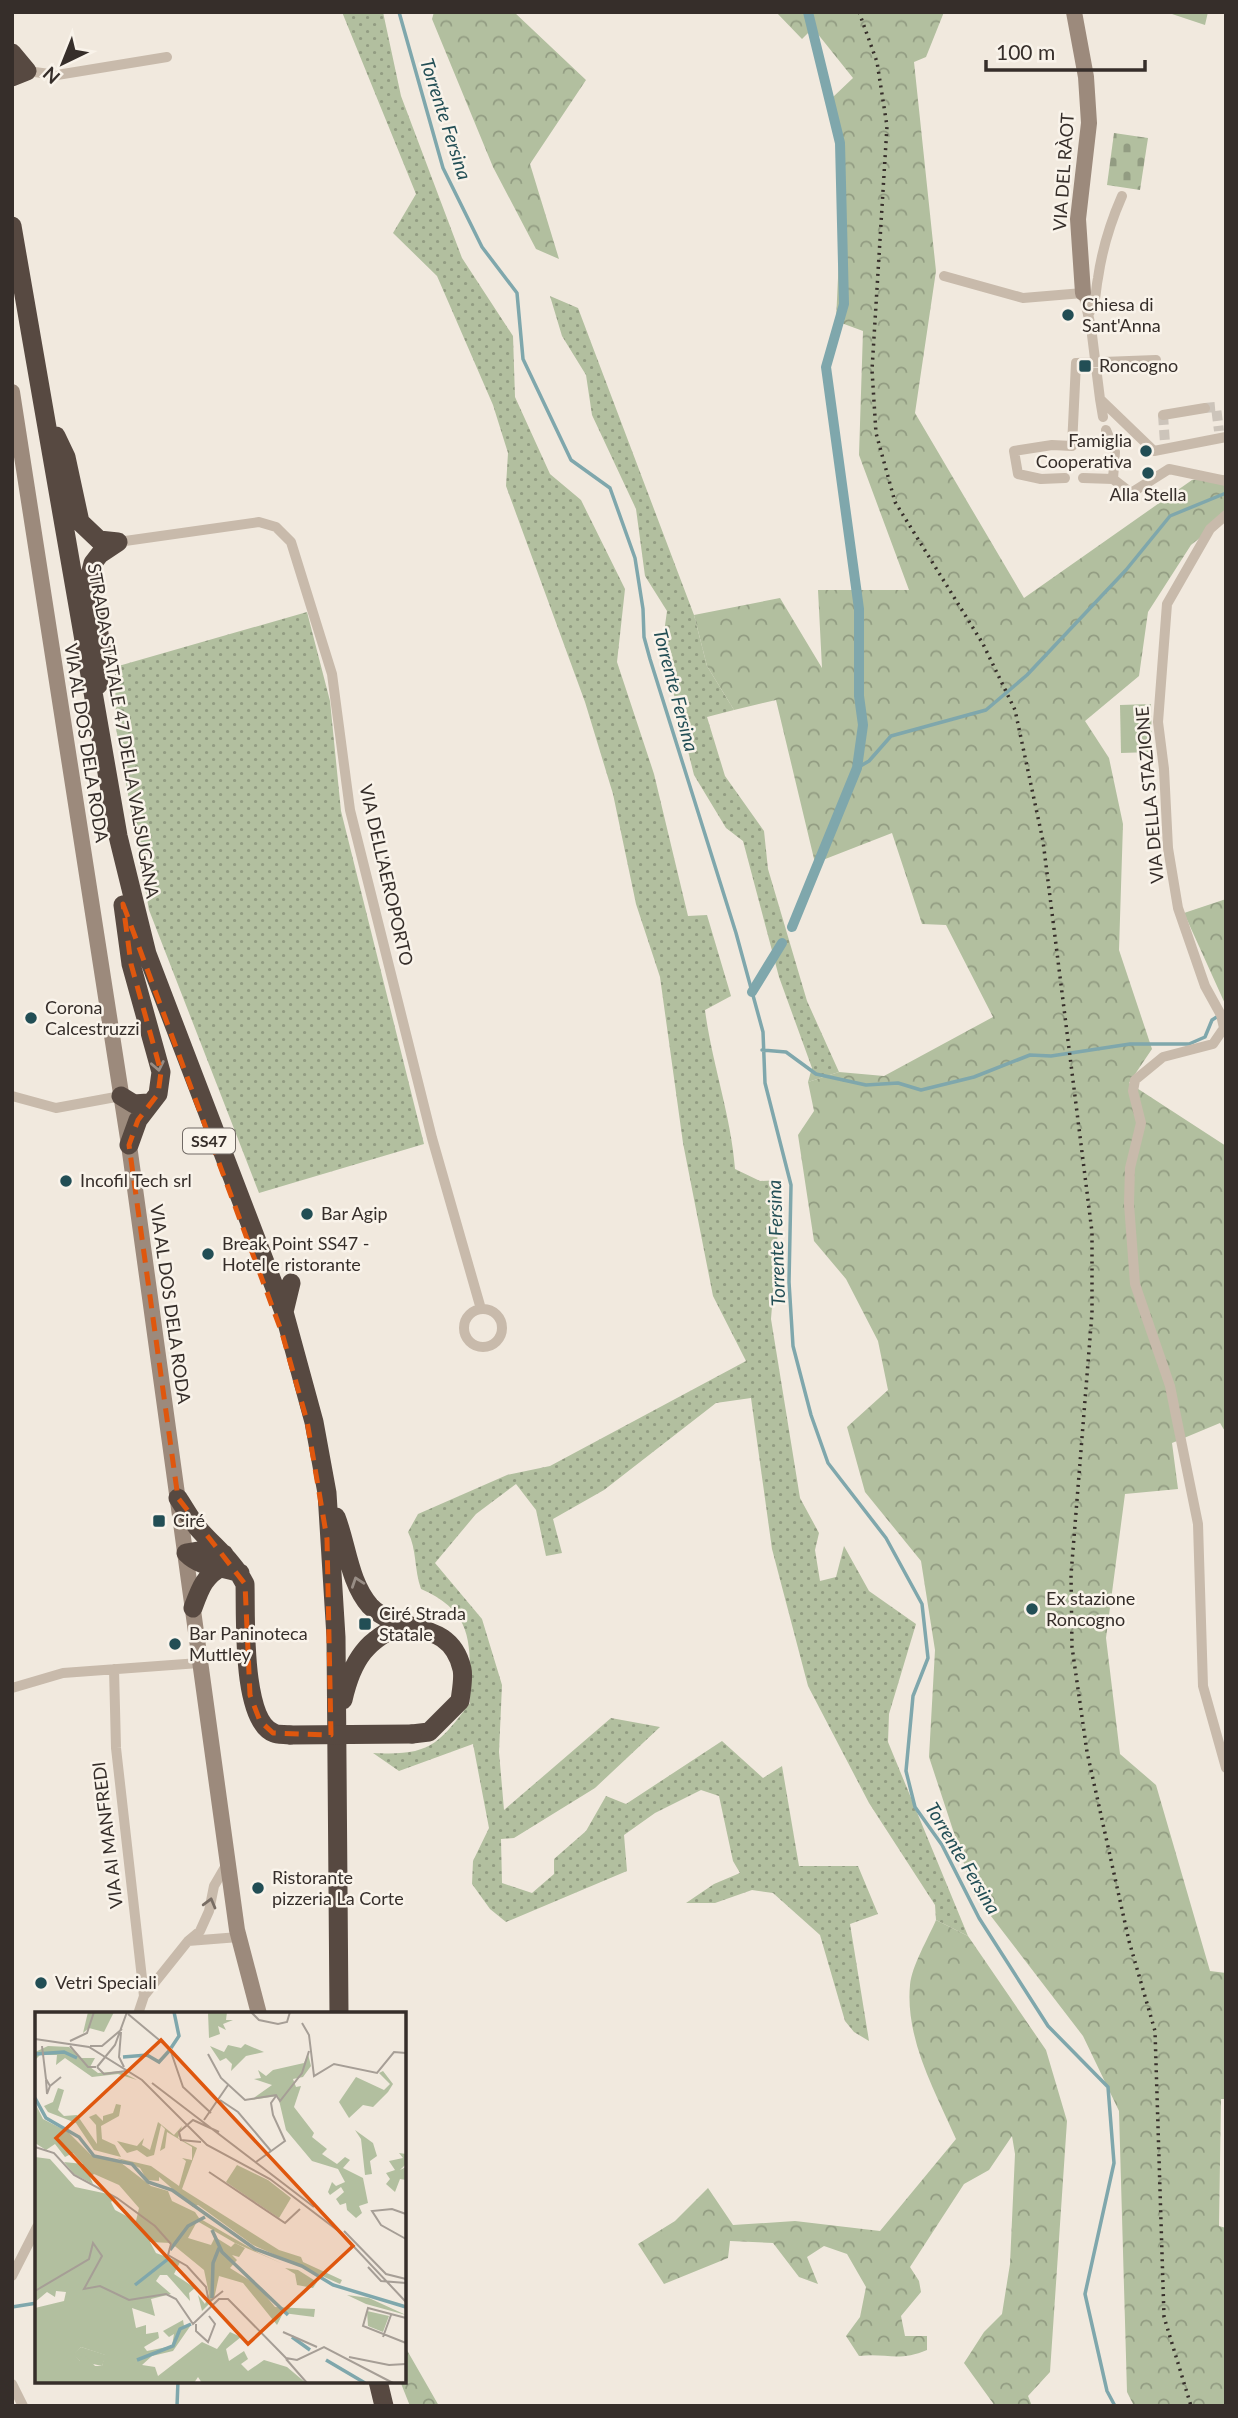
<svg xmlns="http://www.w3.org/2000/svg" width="1238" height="2418" viewBox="0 0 1238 2418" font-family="Lato,sans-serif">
<defs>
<pattern id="grass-dots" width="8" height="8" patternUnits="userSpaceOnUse" patternTransform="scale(1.75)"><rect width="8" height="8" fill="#b2bf9f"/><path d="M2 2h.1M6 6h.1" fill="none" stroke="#929c82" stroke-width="1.8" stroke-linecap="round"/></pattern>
<pattern id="forest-crowns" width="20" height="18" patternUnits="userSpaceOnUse" patternTransform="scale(1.75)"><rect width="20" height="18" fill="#b2bf9f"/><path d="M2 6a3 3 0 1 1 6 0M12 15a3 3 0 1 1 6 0" fill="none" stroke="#929c82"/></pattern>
<pattern id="cemetery-stones" width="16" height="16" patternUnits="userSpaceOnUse" patternTransform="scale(1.75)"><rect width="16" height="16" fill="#b2bf9f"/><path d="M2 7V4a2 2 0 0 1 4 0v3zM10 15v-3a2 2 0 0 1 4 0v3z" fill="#929c82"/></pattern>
</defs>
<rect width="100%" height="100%" fill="#f1e9de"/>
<path fill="url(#grass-dots)" d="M 342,12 L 383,12 L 401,96 L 462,258 L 513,336 L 515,397 L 550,474 L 581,500 L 625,589 L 617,662 L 654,774 L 688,916 L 707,915 L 731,996 L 705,1010 C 712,1064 731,1115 735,1169 L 760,1181 L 782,1180 L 771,1319 L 800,1498 L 819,1533 L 815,1550 L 820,1581 L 836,1577 L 844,1546 L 869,1591 L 916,1624 L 889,1714 L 888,1742 L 968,1936 L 936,1920 L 935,1905 L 869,1803 L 808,1686 L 772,1549 L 751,1398 L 716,1403 L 604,1490 L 553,1519 L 562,1553 L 546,1556 L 536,1510 L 516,1484 L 476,1514 L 435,1563 L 482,1619 L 502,1685 L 499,1752 L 504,1810 L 611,1718 L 660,1727 L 595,1788 L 514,1838 L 501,1839 L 502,1883 L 532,1893 L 554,1874 L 554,1859 L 586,1831 L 606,1796 L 626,1804 L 722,1741 L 763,1778 L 782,1766 L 799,1866 L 858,1866 L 878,1914 L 850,1924 L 869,2041 L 854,2032 L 845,2021 L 820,1935 L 773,1893 L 752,1890 L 715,1903 L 686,1903 L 714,1884 L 740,1873 L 733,1861 L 719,1796 L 701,1790 L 655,1813 L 624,1835 L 627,1871 L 506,1922 L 490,1909 L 472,1884 L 473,1861 L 489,1828 L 473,1744 L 399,1771 L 373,1753 C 429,1756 438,1745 470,1703 C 469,1648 478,1614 421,1589 C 414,1569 417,1550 408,1532 L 418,1514 L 507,1475 L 550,1466 L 746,1361 L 713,1296 L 683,1143 L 660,977 L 636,904 L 613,794 L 585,702 L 506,486 L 508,453 L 493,405 L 437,276 L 393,233 L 416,194 Z
M 550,296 L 578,308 L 694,615 L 707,666 L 734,710 L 707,717 L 725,776 L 764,831 L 768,869 L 807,1001 L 839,1072 L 808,1082 L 812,1068 L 779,977 L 743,841 L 726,828 L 694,775 L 662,647 L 667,611 L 645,576 L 636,509 L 592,415 L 586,375 L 562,336 Z
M 307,612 L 330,701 L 341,811 L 424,1144 L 259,1193 L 149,910 L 116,728 L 115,667 Z"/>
<path fill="url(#forest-crowns)" d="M 434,12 L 514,12 L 586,80 L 530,164 L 559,259 L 536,249 L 493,167 L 432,19 Z
M 776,12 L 944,12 L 926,57 L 914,62 L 936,271 L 915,413 L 1024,598 L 1192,480 L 1226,475 L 1226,517 L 1191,545 L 1148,612 L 1139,676 L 1085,721 L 1109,758 L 1123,824 L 1119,950 L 1152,1049 L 1129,1083 L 1226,1146 L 1226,1433 L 1220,1423 L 1172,1443 L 1178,1489 L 1125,1494 L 1106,1638 L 1120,1754 L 1156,1785 L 1210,1971 L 1226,1973 L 1226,2099 L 1221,2099 L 1219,2226 L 1226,2228 L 1226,2406 L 1134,2406 L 1127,2392 L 1119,2111 L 1083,2036 L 974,1894 L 929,1757 L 935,1650 L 921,1561 L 865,1492 L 847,1427 L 888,1390 L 878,1341 L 846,1279 L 814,1241 L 798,1135 L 814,1111 L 808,1082 L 839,1072 L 884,1076 L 993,1017 L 946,925 L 922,924 L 892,833 L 815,863 L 776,700 L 734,710 L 707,666 L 694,615 L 780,598 L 822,668 L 818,590 L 909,590 L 859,455 L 863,331 L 836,321 L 844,150 L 833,97 L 853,78 L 813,28 L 802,39 Z
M 1166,12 L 1208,12 L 1205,25 Z
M 1226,899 L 1226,1006 L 1184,913 Z
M 936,1920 L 968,1936 L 1046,2050 L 1067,2121 L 1050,2372 L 1028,2396 L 1032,2406 L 995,2406 L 964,2363 L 984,2332 L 1002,2314 L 1010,2264 L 1015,2154 L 1012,2136 L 989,2170 L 964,2184 L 910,2267 L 919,2281 L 921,2292 L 901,2316 L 905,2336 L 927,2336 L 927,2350 C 899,2362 887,2353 859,2356 L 846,2336 L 860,2317 L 866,2287 L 847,2254 L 824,2246 L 807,2257 L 818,2284 L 799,2277 L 773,2243 L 730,2241 L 728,2258 L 664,2284 L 638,2244 L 675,2221 L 708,2188 L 733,2225 L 795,2221 L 880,2231 L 956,2139 C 935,2091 905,2039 910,1985 C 912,1965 928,1939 936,1920 Z
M 404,2345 L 439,2406 L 410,2406 L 400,2381 L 404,2381 Z"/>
<path fill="url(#cemetery-stones)" d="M 1114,133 L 1148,138 L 1140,190 L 1107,185 Z"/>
<path fill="#b2bf9f" d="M 1151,704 L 1152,752 L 1121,753 L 1120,705 Z"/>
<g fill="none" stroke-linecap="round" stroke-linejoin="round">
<path stroke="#7fa7ac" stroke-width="3.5" d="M 399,12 L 443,168 L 482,247 L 517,293 L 523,359 L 571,460 L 610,488 L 635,558 L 643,609 L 644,637 L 650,659 L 736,933 L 763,1032 L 765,1083 L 791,1185 L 789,1282 L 793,1346 L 811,1415 L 828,1463 L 886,1538 L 922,1604 L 928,1658 L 913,1696 L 906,1771 L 915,1807 L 942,1845 L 979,1918 L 1048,2026 L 1108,2087 L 1114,2163 L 1085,2294 L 1107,2391 L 1115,2406
M 857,768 L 869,761 L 891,736 L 986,710 L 1027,675 L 1126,570 L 1170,516 L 1226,493
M 762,1050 L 786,1052 L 816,1074 L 866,1085 L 898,1083 L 921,1090 L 974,1077 L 1030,1055 L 1051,1056 L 1130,1044 L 1189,1044 L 1205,1037 L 1212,1020 L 1226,1011
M 12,2307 L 37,2303
M 177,2406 L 178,2381"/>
<path stroke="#7fa7ac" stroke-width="10" d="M 792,927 L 857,768 L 863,725 L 859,696 L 859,609 L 826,367 L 844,304 L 840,143 L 808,12
M 752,992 L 782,943"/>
<path stroke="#ccc4ba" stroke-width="10" stroke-dasharray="10 5" stroke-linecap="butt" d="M 1205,408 L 1216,407 L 1219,431
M 1163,415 L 1165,443"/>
<path stroke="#c8baab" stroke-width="10" d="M 27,71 L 57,75 L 167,57
M 944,276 L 1023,298 L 1083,293 L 1091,327 L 1100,399 L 1154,451 L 1226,437
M 1088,315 C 1097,303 1095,292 1098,278 C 1102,250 1111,221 1122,196
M 1100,399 L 1103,417
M 1163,415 L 1205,408
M 1106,430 L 1115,452 L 1113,479
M 1169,469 L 1226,481
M 1065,478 L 1041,479 L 1018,474 L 1014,451 L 1052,445 L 1072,446 L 1076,363 L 1156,360
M 1083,478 L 1113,479 L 1131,493 L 1169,469
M 1226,515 L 1210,529 L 1167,604 L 1158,722 L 1164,769 L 1168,848 L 1178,908 L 1205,986 L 1221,1015 L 1224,1028 L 1213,1044 L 1163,1057 L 1135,1080 L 1133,1091 L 1141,1123 L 1130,1168 L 1129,1204 L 1135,1284 L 1170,1386 L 1198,1524 L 1203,1686 L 1226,1768
M 118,542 L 259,522 L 276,527 L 291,542 L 332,674 L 350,810 L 432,1138 L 481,1309
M 12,1096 L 56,1108 L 121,1096
M464 1328a19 19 0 1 1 38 0a19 19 0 1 1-38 0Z
M 114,1669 L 116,1748 L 144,1996 L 138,2014
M 12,1688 L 63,1673 L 199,1663
M 188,1941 L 239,1937
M 144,1996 L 188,1941 L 200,1931 L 209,1911 L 214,1886 L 228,1862
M 12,2276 L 37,2227
M 12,2384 L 23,2406"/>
<path stroke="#9c8a7c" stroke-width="16" d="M 1074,12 L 1086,77 L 1089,123 L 1078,219 L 1083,293
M 12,392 L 129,1145 L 237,1930 L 259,2014"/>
<path stroke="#574941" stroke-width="19" d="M 12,53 L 27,71 L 12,77
M 12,226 L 118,836 L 147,954 L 284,1312 L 314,1422 L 327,1493 L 336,1637 L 339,2014
M 56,436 L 66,457 L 80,522 L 99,540 L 118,542
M 98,685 L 102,653 L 90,575 L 93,563 L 100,554 L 118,542
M 123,905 L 131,964 L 161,1072 L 158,1094 L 138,1120 L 129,1145
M 121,1096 L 134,1104 L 148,1103
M 284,1312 L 291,1283
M 178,1498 C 184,1507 190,1518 197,1527 C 214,1547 233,1560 245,1584 C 246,1615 241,1721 274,1733 C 278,1735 286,1734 290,1735
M 336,1517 C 347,1545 349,1582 370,1606 C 399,1636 450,1617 462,1669 C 464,1678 461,1692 460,1701 L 429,1732 L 412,1734
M 224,1554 L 210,1549 L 186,1553 C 202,1569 219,1565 240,1573
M 193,1608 C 200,1589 204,1576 223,1566
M 343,1700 C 352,1660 367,1638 405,1624
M 378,2381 L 384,2406"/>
<path stroke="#362e2a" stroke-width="3.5" stroke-dasharray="2 5" stroke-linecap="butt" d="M 859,12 L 877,62 L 887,126 L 872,370 L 876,433 L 895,502 L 983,644 L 1015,710 L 1043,841 L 1092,1232 L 1092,1313 L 1071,1575 L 1072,1647 L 1087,1752 L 1129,1941 L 1155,2031 L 1164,2317 L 1191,2406"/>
<path stroke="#574941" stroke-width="19" d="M 290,1735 L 412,1734"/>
</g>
<defs><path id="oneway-chevron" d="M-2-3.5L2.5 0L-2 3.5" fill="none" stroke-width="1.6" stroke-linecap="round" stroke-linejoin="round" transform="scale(1.75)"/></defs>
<g stroke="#988d85">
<use href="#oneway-chevron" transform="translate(158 1066) rotate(79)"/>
<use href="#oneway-chevron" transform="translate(357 1582) rotate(-109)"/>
</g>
<use stroke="#786d64" href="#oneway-chevron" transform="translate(210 1903) rotate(-75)"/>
<path fill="none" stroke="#df570e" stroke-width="5" stroke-dasharray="14 9" stroke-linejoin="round" d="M 123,904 L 282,1333 L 307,1421 L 327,1539 L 331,1735 L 273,1733 L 260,1721 L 250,1695 L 245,1584 L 178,1498 L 129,1145 L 138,1120 L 158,1094 L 161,1072 L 131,964 Z"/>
<g fill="#224e55" stroke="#f9f3ea" stroke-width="2.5">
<circle cx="1068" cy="315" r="7"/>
<rect x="1078" y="359" width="14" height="14" rx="3.5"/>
<circle cx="1146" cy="451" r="7"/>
<circle cx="1148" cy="473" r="7"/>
<circle cx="31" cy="1018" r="7"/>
<circle cx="66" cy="1181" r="7"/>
<circle cx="307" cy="1214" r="7"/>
<circle cx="208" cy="1254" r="7"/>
<rect x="152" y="1514" width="14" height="14" rx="3.5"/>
<circle cx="1032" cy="1609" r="7"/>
<rect x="358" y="1617" width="14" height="14" rx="3.5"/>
<circle cx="175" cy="1644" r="7"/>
<circle cx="258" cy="1888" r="7"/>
<circle cx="41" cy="1983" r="7"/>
</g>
<g text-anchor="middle" stroke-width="5" stroke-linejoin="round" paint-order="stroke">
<rect fill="#f9f3ea" stroke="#706964" stroke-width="2" x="183" y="1128.5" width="52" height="25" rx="5"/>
<g font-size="16" font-weight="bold" fill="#362e2a">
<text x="209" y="1147">SS47</text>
</g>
<g font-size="18" fill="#362e2a" stroke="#f9f3ea">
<text transform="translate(1064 172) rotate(-86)" y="6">VIA DEL RÀOT</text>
<text transform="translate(123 731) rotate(80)" y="6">STRADA STATALE 47 DELLA VALSUGANA</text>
<text transform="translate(86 743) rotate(81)" y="6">VIA AL DOS DELA RODA</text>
<text transform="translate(1150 795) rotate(-95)" y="6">VIA DELLA STAZIONE</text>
<text transform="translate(386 875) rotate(77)" y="6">VIA DELL'AEROPORTO</text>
<text transform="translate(170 1304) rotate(82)" y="6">VIA AL DOS DELA RODA</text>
<text transform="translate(108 1835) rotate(-97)" y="6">VIA AI MANFREDI</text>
</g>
<g font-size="18" fill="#362e2a" stroke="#f9f3ea" text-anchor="start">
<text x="1082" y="311">Chiesa di<tspan x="1082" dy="21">Sant'Anna</tspan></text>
<text x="1099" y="372">Roncogno</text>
<text x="1132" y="447" text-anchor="end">Famiglia<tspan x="1132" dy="21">Cooperativa</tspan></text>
<text x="1148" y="501" text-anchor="middle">Alla Stella</text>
<text x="45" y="1014">Corona<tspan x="45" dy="21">Calcestruzzi</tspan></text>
<text x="80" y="1187">Incofil Tech srl</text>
<text x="321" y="1220">Bar Agip</text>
<text x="222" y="1250">Break Point SS47 -<tspan x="222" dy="21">Hotel e ristorante</tspan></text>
<text x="173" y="1527">Ciré</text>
<text x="1046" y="1605">Ex stazione<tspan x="1046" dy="21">Roncogno</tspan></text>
<text x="379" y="1620">Ciré Strada<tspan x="379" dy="21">Statale</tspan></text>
<text x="189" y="1640">Bar Paninoteca<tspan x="189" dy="21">Muttley</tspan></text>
<text x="272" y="1884">Ristorante<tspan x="272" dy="21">pizzeria La Corte</tspan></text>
<text x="55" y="1989">Vetri Speciali</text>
</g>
<g font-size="19" font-style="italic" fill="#224e55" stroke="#f9f3ea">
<text transform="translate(446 119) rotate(72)" y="7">Torrente Fersina</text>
<text transform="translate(676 690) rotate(75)" y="7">Torrente Fersina</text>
<text transform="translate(776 1243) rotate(-92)" y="7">Torrente Fersina</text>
<text transform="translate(963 1858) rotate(59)" y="7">Torrente Fersina</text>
</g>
</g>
<g transform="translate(35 2012)">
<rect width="371" height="371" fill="#f1e9de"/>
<path d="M 53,0 L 79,0 L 69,20 L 54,16 L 48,21 ZM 123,110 L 139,123 L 147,114 L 143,126 L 162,136 L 147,177 L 244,238 L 266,245 L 268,250 L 307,268 L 305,272 L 218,233 L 163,193 L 158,195 L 124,165 L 124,169 L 112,168 L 105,156 L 82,146 L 116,154 L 144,174 L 151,149 L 147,146 L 157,148 L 157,135 L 132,120 L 130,136 L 125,139 L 130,117 L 126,113 L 119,143 L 112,145 L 102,138 L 92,141 L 82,129 L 102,134 L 109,126 L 107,133 L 115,138 ZM 202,153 L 233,168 L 256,186 L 244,206 L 191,170 ZM 164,206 L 224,241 L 248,252 L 200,231 L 162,209 ZM 312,283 L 334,286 L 371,303 L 331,292 ZM 332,299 L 354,304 L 348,320 L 333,314 ZM 46,335 L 71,343 L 67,354 L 45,349 L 38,342 Z" fill="#b2bf9f"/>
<path d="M 173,0 L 192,0 L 191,8 L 198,8 L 188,12 L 191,18 L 183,14 L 185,22 L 174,26 ZM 210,32 L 229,40 L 211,44 L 196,59 L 197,52 L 191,46 L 185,49 L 175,34 L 189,40 L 193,33 L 206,36 ZM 13,34 L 34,35 L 46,46 L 60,46 L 55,55 L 63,61 L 85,59 L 102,68 L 83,62 L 57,65 L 30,46 L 21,53 L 22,43 L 5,43 L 0,48 L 0,40 ZM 273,42 L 276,54 L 268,65 L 258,67 L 261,75 L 266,74 L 259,95 L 279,121 L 277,125 L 292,137 L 287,142 L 302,152 L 310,145 L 315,148 L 308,156 L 328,166 L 333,191 L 324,194 L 327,201 L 321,206 L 312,198 L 311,191 L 305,193 L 301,187 L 309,180 L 306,175 L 295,183 L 293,180 L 297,170 L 301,174 L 310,170 L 303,157 L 277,149 L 251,118 L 243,84 L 216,88 L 237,73 L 219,67 L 226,66 L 223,58 L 231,64 L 238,58 L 269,51 ZM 348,59 L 358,72 L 353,80 L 338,95 L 328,93 L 314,106 L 304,90 L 321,65 L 349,78 L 355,72 L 344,61 ZM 23,76 L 29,78 L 23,98 L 29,104 L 42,103 L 62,132 L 61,113 L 54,105 L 61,102 L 68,109 L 68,104 L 78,101 L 81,92 L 86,93 L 84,104 L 66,114 L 67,127 L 80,133 L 86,145 L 59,138 L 41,111 L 13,100 L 9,94 L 18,90 ZM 0,91 L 8,107 L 33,120 L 56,143 L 85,150 L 116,174 L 133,179 L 137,189 L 160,200 L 164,206 L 153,226 L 176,233 L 180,225 L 196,235 L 200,231 L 210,236 L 204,245 L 197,243 L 202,248 L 195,256 L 222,273 L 240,295 L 280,297 L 279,305 L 248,301 L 242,313 L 208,271 L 184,264 L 179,287 L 167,299 L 163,283 L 170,292 L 174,282 L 169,258 L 136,231 L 115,230 L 121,241 L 145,250 L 139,262 L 160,276 L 154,281 L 155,289 L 132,263 L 125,263 L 121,269 L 136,282 L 116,287 L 120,304 L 97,296 L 101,316 L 111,313 L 111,322 L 123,320 L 124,326 L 109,335 L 112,339 L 137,334 L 139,322 L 134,325 L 128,319 L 148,308 L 149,314 L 156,313 L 138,339 L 117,344 L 107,353 L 120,355 L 123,364 L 167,330 L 182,337 L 195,320 L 206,325 L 191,337 L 194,349 L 209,339 L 213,347 L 206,352 L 213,359 L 229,348 L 252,355 L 271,371 L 167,371 L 163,365 L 159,371 L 0,371 L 0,296 L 29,289 L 31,280 L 21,279 L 20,285 L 12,280 L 0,290 L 0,145 L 15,147 L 40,175 L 73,182 L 80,186 L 76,190 L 80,198 L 101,209 L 104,196 L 84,173 L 59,162 L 55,165 L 58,172 L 39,162 L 29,150 L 48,152 L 38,141 L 30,145 L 20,132 L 11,138 L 0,131 ZM 46,335 L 70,343 L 67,354 L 60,354 L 49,342 L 45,345 L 50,349 L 45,349 L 39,342 ZM 320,118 L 338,131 L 342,144 L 335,149 L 337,162 L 330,163 L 326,127 ZM 364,141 L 371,142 L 371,152 L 365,158 L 371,155 L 371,168 L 365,167 L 360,180 L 351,172 L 355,167 L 351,161 L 360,158 L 354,149 L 368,146 ZM 250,256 L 263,258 L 282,270 L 278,276 L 262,273 L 260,262 Z" fill="#b2bf9f" fill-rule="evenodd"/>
<path fill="none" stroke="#7fa7ac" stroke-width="3.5" d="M 136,36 L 144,24 L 139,0M 0,42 L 29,40 L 42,46M 88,45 L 112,43 L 124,50 L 134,39M 0,86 L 11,106 L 44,125 L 59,144 L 97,152 L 113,170 L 137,178 L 220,237 L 267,254 L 298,273 L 371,295M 177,218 L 187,240 L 253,303M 135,238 L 153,214 L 170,205M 100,273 L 133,247M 177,286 L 178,251 L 184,236M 257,325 L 275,338M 102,348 L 138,334 L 145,317 L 156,312M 291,348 L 330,371"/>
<path fill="none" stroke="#a69e96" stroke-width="2" d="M 216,0 L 224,8 L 243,12 L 252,10 L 255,0M 93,2 L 135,37 L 148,75 L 176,101M 267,11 L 274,23 L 279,64 L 299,52 L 342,61 L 359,40 L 371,41M 86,20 L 84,45 L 89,55M 0,27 L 54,35 L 107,68 L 172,133 L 235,167 L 306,221 L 371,290M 35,29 L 52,21 L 59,0M 7,34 L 11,67 L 15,74 L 26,65M 35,34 L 53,55 L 61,55M 55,34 L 67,34 L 87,17M 173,42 L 186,66 L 210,88 L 241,83 L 245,89 L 267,61 L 274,39M 62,55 L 80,33 L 92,0M 62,55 L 69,62 L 91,59M 11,68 L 12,82 L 15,74M 117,71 L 279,195M 185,88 L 203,100 L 236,139M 169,108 L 193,73M 166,130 L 146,128 L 144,120 L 158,108 L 184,120M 0,135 L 19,141 L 39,163 L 82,186 L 120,214 L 136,232 L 133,243 L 152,254 L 171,275 L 174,290 L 188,279M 221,150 L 250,129 L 238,103 L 236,91 L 241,84M 174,160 L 250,211 L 265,197M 371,202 L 357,197 L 337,199 L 346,213 L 371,227M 309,219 L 351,262 L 371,267M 333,255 L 346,269 L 371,271M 0,279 L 54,247 L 58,231 L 67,244 L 49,277 L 65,274 L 94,288 L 131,282 L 141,287 L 158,312 L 184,287 L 193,287 L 251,346 L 262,348 L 289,335 L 358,371M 371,306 L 333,296 L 328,314 L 371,331M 161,312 L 161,319 L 173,330 L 180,312 L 174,304M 248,320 L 282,335M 348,325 L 356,303M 314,345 L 354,353 L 371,352M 251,347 L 272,371"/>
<path fill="#df570e" fill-opacity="0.15" stroke="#df570e" stroke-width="3.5" d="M 126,28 L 318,234 L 213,332 L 21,126 Z"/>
<rect width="371" height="371" fill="none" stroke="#362e2a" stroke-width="3.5"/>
</g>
<rect width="1238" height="2418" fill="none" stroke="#362e2a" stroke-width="28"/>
<g transform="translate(63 63) rotate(223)" stroke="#f9f3ea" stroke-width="5" paint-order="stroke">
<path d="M0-5L12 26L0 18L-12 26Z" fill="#362e2a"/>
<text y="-10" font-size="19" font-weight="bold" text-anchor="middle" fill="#362e2a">N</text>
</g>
<path d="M986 60v10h159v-10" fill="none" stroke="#362e2a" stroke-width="3.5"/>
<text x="996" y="60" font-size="21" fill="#362e2a" stroke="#f9f3ea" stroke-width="5" paint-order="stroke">100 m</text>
</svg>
